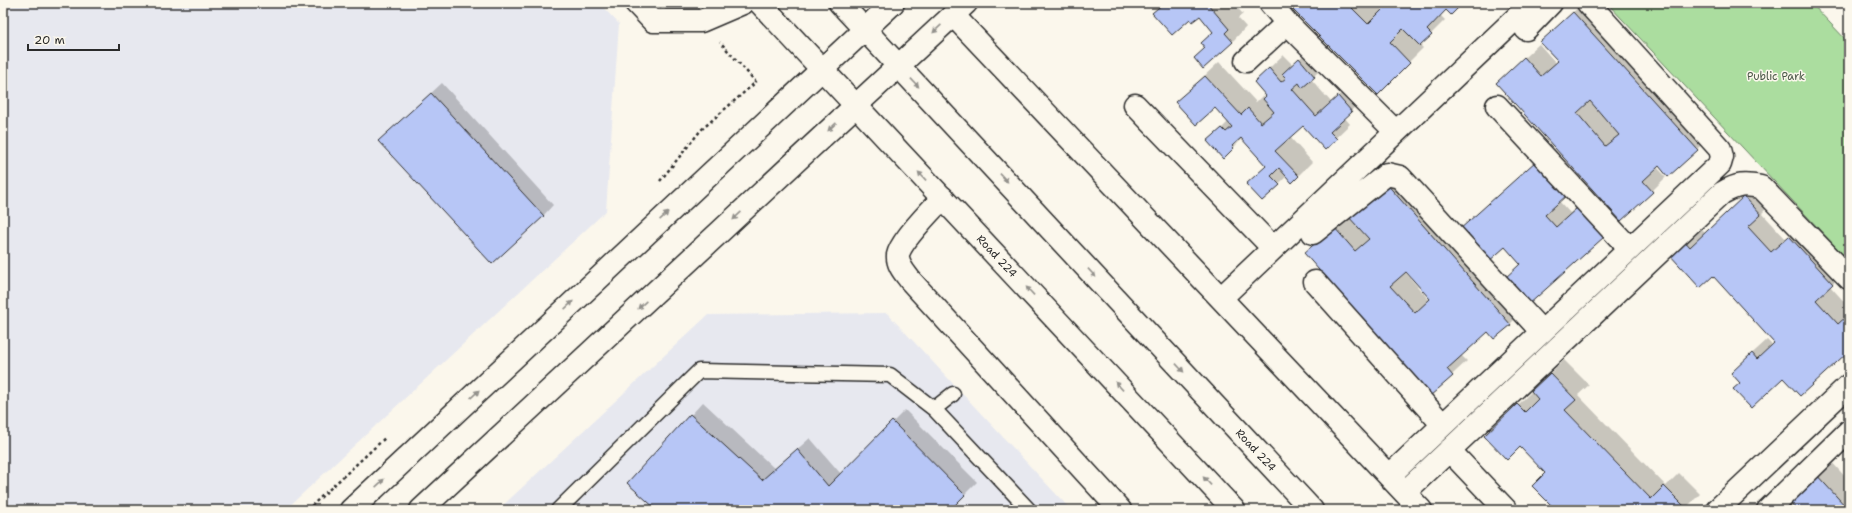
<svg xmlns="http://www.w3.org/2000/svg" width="1852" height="513" viewBox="0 0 1852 513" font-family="'Shantell Sans',sans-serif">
<rect width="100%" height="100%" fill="#fbf7ec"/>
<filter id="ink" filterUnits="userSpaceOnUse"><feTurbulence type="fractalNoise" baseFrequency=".025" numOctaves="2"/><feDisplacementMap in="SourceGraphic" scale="8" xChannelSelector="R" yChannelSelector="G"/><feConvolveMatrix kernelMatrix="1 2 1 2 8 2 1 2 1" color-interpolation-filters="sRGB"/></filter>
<g filter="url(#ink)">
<path fill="#e7e8ef" d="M 3,3 L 599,3 L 619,24 L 606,211 L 285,510 L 3,510 Z
M 887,313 L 1071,510 L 498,510 L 708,315 Z"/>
<path fill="#abdd9f" stroke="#6b8465" d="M 1607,3 L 1811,3 L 1849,43 L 1849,261 Z"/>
<path fill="#0003" fill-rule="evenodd" d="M 1163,3 L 1233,3 L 1243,14 L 1238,18 L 1246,27 L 1232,42 L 1206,47 L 1202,43 L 1214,31 L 1200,15 L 1190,17 L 1154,13 Z
M 1288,3 L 1375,3 L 1383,11 L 1391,3 L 1462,3 L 1446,9 L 1440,15 L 1445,20 L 1420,45 L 1423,48 L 1378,93 Z
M 1583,3 L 1712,135 L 1668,176 L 1659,165 L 1657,167 L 1666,177 L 1652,191 L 1512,69 L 1539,44 L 1556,63 L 1558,60 L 1556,28 Z
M 1314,45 L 1328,62 L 1311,79 L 1331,102 L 1353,83 L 1366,97 L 1344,117 L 1350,124 L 1325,148 L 1303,124 L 1290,137 L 1312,162 L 1292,182 L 1287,176 L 1262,200 L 1267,165 L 1243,138 L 1233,148 L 1209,141 L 1228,122 L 1215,107 L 1177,102 L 1219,62 L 1256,102 L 1263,95 L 1265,98 L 1267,96 L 1255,82 L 1283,55 L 1293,65 Z
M 442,83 L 553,205 L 543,216 L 390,131 Z
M 1400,168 L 1524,310 L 1510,324 L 1489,331 L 1461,355 L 1467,361 L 1430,395 L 1305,253 ZM 1406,271 L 1431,298 L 1429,300 L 1405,272 Z
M 1759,183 L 1775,200 L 1762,213 L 1786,239 L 1803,222 L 1847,269 L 1830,286 L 1849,307 L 1849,349 L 1784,377 L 1741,382 L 1746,359 L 1767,340 L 1772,345 L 1775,342 L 1713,275 L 1670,254 L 1699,227 L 1705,233 Z
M 1592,194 L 1521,263 L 1505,245 L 1559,201 L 1570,213 Z
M 1564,360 L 1589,385 L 1578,395 L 1666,486 L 1679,473 L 1700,494 L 1684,510 L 1557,510 L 1533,486 L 1546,473 L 1520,446 L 1486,436 Z
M 703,402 L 775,469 L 810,438 L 841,474 L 905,410 L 977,482 L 949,510 L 658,510 L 628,483 Z
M 1829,459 L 1849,481 L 1849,506 L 1846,510 L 1779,510 Z"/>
<path fill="#b7c6f6" stroke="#2b2b2b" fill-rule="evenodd" d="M 1164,3 L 1207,3 L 1229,29 L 1225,33 L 1233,42 L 1203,69 L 1194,58 L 1205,48 L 1201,43 L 1213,32 L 1200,16 L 1192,22 L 1190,19 L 1172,35 L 1152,13 Z
M 1286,3 L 1357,3 L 1352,8 L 1368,24 L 1389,3 L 1463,3 L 1451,15 L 1446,10 L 1427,30 L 1432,35 L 1420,46 L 1403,29 L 1390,42 L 1410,63 L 1378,95 Z
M 1573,12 L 1698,150 L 1668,177 L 1659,166 L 1643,181 L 1653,192 L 1621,221 L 1496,83 L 1524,57 L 1541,76 L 1558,61 L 1540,42 ZM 1590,101 L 1619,135 L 1605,146 L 1577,113 Z
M 1299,58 L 1315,77 L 1302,88 L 1299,83 L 1292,89 L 1316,116 L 1338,96 L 1352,112 L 1330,132 L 1337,139 L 1325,150 L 1303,126 L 1275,151 L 1299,176 L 1292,183 L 1279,168 L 1271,176 L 1280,185 L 1262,201 L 1246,184 L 1266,166 L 1241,138 L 1232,146 L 1234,148 L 1223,159 L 1207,141 L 1222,128 L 1226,132 L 1232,127 L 1215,108 L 1196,125 L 1175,102 L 1205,76 L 1241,115 L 1248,108 L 1261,123 L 1274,112 L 1263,99 L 1266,96 L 1254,82 L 1269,68 L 1281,82 L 1286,78 L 1282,74 Z
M 431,93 L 544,216 L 492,264 L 378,141 Z
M 1536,161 L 1567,195 L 1545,215 L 1556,227 L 1577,208 L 1604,237 L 1527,306 L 1503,280 L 1520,264 L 1505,247 L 1488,262 L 1459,230 Z
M 1385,182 L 1511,325 L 1494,339 L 1488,332 L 1447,369 L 1453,376 L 1430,396 L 1304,253 L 1334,227 L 1355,251 L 1369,239 L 1347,215 ZM 1406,272 L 1430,299 L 1415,313 L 1390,286 Z
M 1744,196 L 1761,215 L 1748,227 L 1771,252 L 1789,236 L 1833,284 L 1816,300 L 1838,324 L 1849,314 L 1849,351 L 1800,396 L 1783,378 L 1751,408 L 1733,389 L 1740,383 L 1731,373 L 1752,353 L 1757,359 L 1774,343 L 1713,276 L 1700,288 L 1669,254 L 1684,240 L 1690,247 Z
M 1550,373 L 1576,400 L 1565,410 L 1651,499 L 1664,486 L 1687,509 L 1556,510 L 1532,486 L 1545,473 L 1520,447 L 1507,460 L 1484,436 L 1517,404 L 1525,412 L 1538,399 L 1531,391 Z
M 690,414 L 762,480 L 797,449 L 828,486 L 892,421 L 965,495 L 950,510 L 657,510 L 627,483 Z
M 1814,472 L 1848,509 L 1847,510 L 1796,510 L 1786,498 Z"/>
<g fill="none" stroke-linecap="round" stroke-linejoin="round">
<g stroke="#2b2b2b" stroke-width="17">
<path id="service" d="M 934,409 L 1029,510
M 558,510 L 699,371 L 890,375 L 934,409 L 953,394"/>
</g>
<g stroke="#2b2b2b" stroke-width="25">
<path id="minor" d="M 636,3 L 653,21 L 701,21 L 743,3
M 1270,3 L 1287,23 L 1396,132
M 953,15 L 1421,510
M 1526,29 L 1551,3
M 1246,61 L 1287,23
M 1135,105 L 1273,248
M 1497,106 L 1630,249
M 1313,233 L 1387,174 L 1400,177 L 1542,332
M 1315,282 L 1443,425
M 1221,298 L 1532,3
M 1449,450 L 1506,510
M 1389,476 L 1720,164 L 1722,157 L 1720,149 L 1588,3
M 1405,492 L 1722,193 C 1738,184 1744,184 1761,187 L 1849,278
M 1717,510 L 1849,385
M 1768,510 L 1849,431"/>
</g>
<g stroke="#2b2b2b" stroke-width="25">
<path id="tertiary" d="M 943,198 C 932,209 900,242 898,255 C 897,265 905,273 910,280 L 1120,510
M 351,510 L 893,3
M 421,510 L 966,3"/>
</g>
<g stroke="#2b2b2b" stroke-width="25">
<path id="secondary" d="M 760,3 L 1234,510
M 840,3 L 1312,510"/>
</g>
<path stroke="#2b2b2b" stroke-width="2.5" stroke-dasharray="3 3" stroke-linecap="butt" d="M 660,181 L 701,130 L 756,82 L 720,42
M 307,510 L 386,437"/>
<use href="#service" stroke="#fbf7ec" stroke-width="14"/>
<use href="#minor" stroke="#fbf7ec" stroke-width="22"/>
<use href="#tertiary" stroke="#fbf7ec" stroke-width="22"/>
<use href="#secondary" stroke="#fbf7ec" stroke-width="22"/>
</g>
<defs><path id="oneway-solid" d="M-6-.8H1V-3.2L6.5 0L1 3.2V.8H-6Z"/></defs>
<g fill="#93918c">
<use href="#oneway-solid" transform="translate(937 29) rotate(137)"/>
<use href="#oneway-solid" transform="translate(915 83) rotate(47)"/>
<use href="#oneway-solid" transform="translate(832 127) rotate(137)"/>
<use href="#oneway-solid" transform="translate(922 176) rotate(-133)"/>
<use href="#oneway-solid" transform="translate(1004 178) rotate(47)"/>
<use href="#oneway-solid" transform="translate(664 216) rotate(-43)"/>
<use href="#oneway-solid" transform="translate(737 216) rotate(137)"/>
<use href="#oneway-solid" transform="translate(1092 273) rotate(47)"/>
<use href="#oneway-solid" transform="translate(1030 291) rotate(-133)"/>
<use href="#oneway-solid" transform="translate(569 305) rotate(-43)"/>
<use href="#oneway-solid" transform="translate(642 305) rotate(137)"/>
<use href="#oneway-solid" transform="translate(1180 368) rotate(47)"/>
<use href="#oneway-solid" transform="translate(1119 386) rotate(-133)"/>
<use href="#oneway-solid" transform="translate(475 394) rotate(-43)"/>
<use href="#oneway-solid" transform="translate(1207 481) rotate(-133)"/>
<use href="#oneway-solid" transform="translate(380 483) rotate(-43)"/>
</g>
</g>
<g text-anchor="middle" stroke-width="3" stroke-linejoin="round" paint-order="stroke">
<g font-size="11" fill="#4b5848" stroke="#fbf7ec">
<text x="1776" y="80">Public Park</text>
</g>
<g font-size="11" fill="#2b2b2b" stroke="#fbf7ec">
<text transform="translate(997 256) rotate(47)" y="4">Road 224</text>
<text transform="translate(1256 450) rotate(47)" y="4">Road 224</text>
</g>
</g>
<rect width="1852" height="513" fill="none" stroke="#fbf7ec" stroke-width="16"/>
<rect x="8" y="8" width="1836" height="497" fill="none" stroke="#2b2b2b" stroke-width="1.5" filter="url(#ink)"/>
<path d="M28 44v6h91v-6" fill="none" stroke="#2b2b2b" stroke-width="2"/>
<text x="34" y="44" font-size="12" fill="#2b2b2b" stroke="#fbf7ec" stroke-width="3" paint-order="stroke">20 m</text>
</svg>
